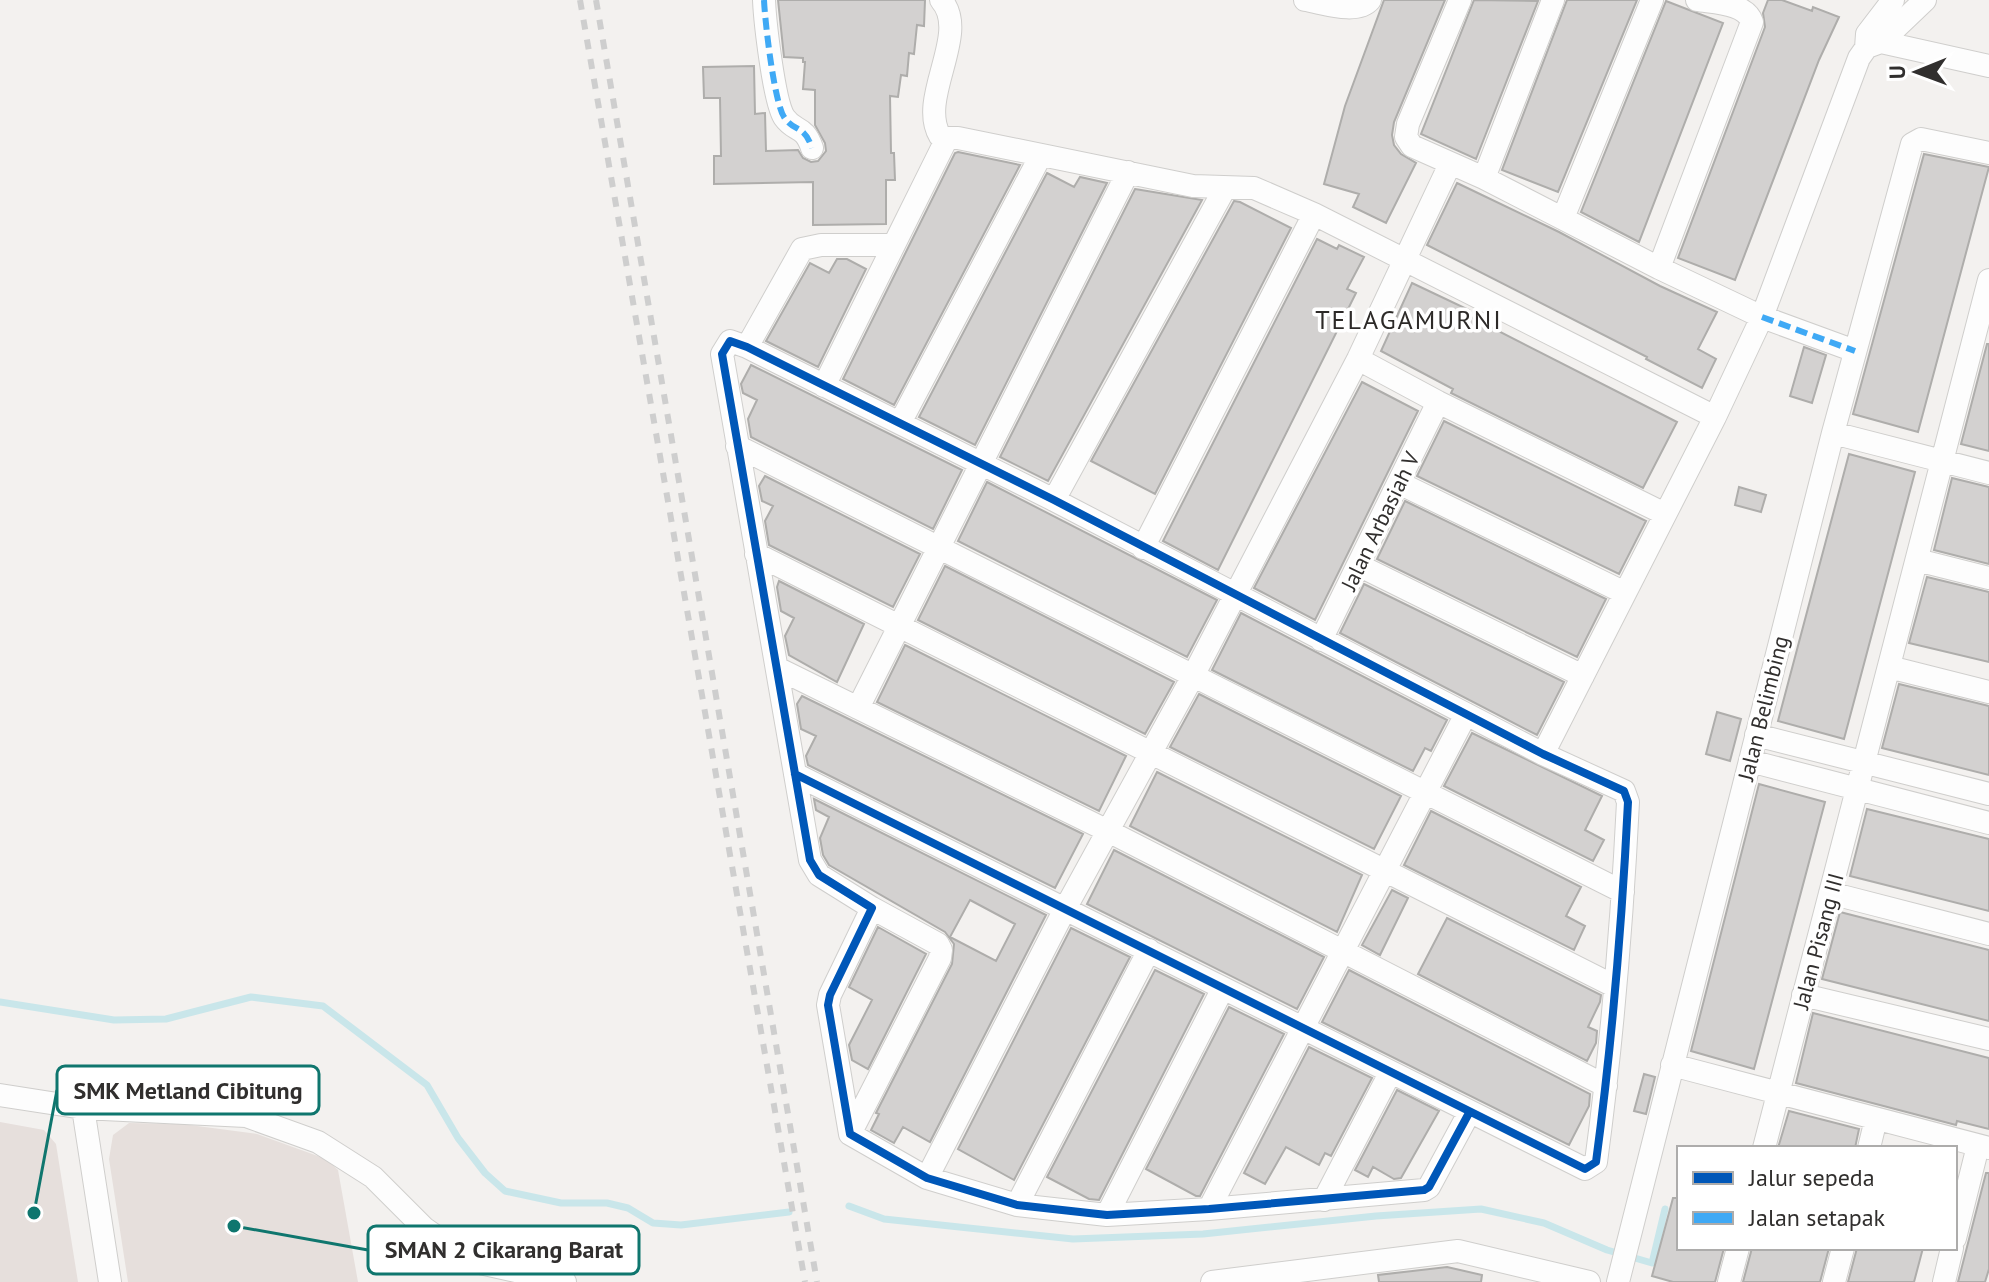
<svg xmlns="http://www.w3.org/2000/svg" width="1989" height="1282" viewBox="0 0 1989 1282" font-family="'PT Sans',sans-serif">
<rect width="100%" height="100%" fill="#f3f1ef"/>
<path fill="#e6dfdc" d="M 0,1122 L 44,1130 L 56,1144 L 78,1282 L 0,1282 Z
M 129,1123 L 182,1124 L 257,1134 L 326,1159 L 338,1170 L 358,1282 L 128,1282 L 109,1159 L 113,1135 Z"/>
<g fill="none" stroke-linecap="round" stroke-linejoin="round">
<path stroke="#c9e6ea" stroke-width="7" d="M 0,1002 L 114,1020 L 166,1019 L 251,997 L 323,1006 L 427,1085 L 458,1138 L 485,1173 L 505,1191 L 561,1203 L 607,1203 L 628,1208 L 653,1223 L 681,1225 L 789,1212
M 849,1206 L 884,1219 L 1073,1239 L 1203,1234 L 1376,1216 L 1481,1209 L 1544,1223 L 1607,1250 L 1652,1263 L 1665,1209"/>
</g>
<path fill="#d3d1d0" stroke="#aeadab" stroke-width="2" fill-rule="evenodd" d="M 778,0 L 925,0 L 924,26 L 917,25 L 914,54 L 909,53 L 907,76 L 901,75 L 898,97 L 890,96 L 891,153 L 894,153 L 895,180 L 886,180 L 886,224 L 813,225 L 813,182 L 714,184 L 714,156 L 721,156 L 720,98 L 704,98 L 703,67 L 754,66 L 755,114 L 765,113 L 766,151 L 798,150 L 803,158 L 811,162 L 818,161 L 826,151 L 825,143 L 815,125 L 815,90 L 803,89 L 805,62 L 803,62 L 803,58 L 784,57 Z
M 1384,0 L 1445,0 L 1394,122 L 1392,135 L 1394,145 L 1401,154 L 1416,163 L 1386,223 L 1353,207 L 1359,194 L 1324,184 L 1345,106 Z
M 1474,0 L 1538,1 L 1476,159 L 1421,134 Z
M 1567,0 L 1637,0 L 1558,192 L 1502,170 Z
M 1768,0 L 1782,0 L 1812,11 L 1813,7 L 1839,17 L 1819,60 L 1735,280 L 1678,258 L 1765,27 L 1763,13 Z
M 1666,1 L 1723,23 L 1639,242 L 1581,212 Z
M 958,152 L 1020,165 L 894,405 L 843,379 L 955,153 Z
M 1924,154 L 1989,167 L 1918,432 L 1853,414 Z
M 1047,173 L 1074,187 L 1080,177 L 1107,183 L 975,445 L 919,417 Z
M 1457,183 L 1559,232 L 1660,286 L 1717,312 L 1698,349 L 1716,359 L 1702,388 L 1646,359 L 1647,357 L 1427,245 Z
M 1135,189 L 1202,200 L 1048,481 L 1000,457 Z
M 1234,201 L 1240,202 L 1291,228 L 1155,494 L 1091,461 Z
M 1317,239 L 1337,249 L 1339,245 L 1364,257 L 1347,289 L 1356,293 L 1218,570 L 1163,541 Z
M 837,259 L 847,259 L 866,269 L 818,367 L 766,341 L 810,263 L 829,273 Z
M 1412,283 L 1469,310 L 1467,315 L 1677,422 L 1643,488 L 1451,393 L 1453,389 L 1381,351 Z
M 1987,344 L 1989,344 L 1989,451 L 1961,444 Z
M 1804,347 L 1826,355 L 1812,403 L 1790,396 Z
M 751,365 L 962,470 L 933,529 L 751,437 L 748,419 L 757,400 L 743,393 L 741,384 Z
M 1362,382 L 1418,411 L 1315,620 L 1254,588 Z
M 1444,421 L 1646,521 L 1619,574 L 1417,476 Z
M 1849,454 L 1915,472 L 1844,739 L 1778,721 Z
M 765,476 L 920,554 L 893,607 L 769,545 L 765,521 L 773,506 L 762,501 L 759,486 Z
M 1952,478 L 1989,487 L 1989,564 L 1934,550 Z
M 987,482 L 1217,600 L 1187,657 L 958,541 Z
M 1739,487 L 1766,495 L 1761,512 L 1735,505 Z
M 1405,501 L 1606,599 L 1577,657 L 1377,559 Z
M 945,566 L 1174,682 L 1145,734 L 918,620 Z
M 1927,577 L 1989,592 L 1989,662 L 1909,643 Z
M 779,581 L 864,624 L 837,682 L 789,655 L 785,636 L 794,618 L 781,611 L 777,587 Z
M 1364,584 L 1564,682 L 1537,735 L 1340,633 Z
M 1241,613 L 1447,720 L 1431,751 L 1425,748 L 1413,771 L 1212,670 Z
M 905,645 L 1126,756 L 1099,811 L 877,702 Z
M 1899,684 L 1989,706 L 1989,775 L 1882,748 Z
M 1199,694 L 1401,796 L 1374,849 L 1170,747 Z
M 802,696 L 1083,834 L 1055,888 L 808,765 L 806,756 L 816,736 L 801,729 L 797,704 Z
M 1717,712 L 1741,719 L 1730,761 L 1706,754 Z
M 1472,733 L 1602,796 L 1585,830 L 1604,840 L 1593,861 L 1444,786 Z
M 1157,772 L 1362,875 L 1337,932 L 1130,826 Z
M 1759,784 L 1825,802 L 1754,1069 L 1691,1051 Z
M 814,799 L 1046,915 L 930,1142 L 903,1127 L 894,1143 L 871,1130 L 879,1114 L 876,1113 L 952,964 L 954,944 L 945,932 L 829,865 L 823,855 L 820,838 L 829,817 L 816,810 ZM 970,900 L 1015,924 L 996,961 L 950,937 Z
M 1867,809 L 1989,839 L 1989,911 L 1850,876 Z
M 1431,811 L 1581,887 L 1566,916 L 1585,926 L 1574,950 L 1404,865 Z
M 1114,850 L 1324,957 L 1297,1009 L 1087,904 Z
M 1392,890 L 1408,898 L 1380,955 L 1362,945 Z
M 1840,912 L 1989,950 L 1989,1021 L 1822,979 Z
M 1447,918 L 1601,995 L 1600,1002 L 1588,1027 L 1597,1031 L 1596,1043 L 1587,1061 L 1418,974 Z
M 878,927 L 926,954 L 868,1069 L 852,1060 L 849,1045 L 872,1000 L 849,987 Z
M 1071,928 L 1130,957 L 1014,1180 L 958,1149 Z
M 1155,970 L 1204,994 L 1099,1200 L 1089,1199 L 1047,1177 Z
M 1349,970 L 1590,1094 L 1589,1106 L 1569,1145 L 1322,1022 Z
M 1229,1007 L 1284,1034 L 1200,1196 L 1196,1196 L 1146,1169 Z
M 1813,1013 L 1989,1058 L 1989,1129 L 1957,1121 L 1956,1125 L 1796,1083 Z
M 1309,1047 L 1372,1078 L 1331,1156 L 1325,1153 L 1319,1165 L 1286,1147 L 1265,1184 L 1244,1173 Z
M 1644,1074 L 1655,1077 L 1646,1114 L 1634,1111 Z
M 1397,1090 L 1439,1111 L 1401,1178 L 1394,1179 L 1373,1167 L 1368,1177 L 1355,1170 Z
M 1789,1111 L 1859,1129 L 1855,1148 L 1778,1148 Z
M 1986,1173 L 1989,1173 L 1989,1269 L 1985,1282 L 1958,1282 Z
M 1673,1198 L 1679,1198 L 1679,1248 L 1724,1248 L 1715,1282 L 1673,1282 L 1652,1276 Z
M 1752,1248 L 1829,1248 L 1820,1282 L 1743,1282 Z
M 1857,1248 L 1923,1248 L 1914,1282 L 1848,1282 Z
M 1447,1267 L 1482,1275 L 1481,1282 L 1379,1282 L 1378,1275 Z"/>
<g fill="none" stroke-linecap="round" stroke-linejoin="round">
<g stroke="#cfcecc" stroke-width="24">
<path id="minor" d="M 764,0 C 765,22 774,101 784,117 C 795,133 804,124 812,148
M 941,0 C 971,33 917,98 940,136 L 947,138
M 1305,0 C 1324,3 1357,15 1370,0
M 1460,0 L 1408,124 L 1406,137 L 1412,146 L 1484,178 L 1659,268 L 1762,317 L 1855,351
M 1867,34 L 1881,42 L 1989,66
M 1870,46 L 1881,42 L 1925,0
M 1484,178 L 1553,0
M 1563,218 L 1652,0
M 1659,268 L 1752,22 C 1746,3 1714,3 1697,0
M 747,347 L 802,249 L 821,245 L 894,245
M 1358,359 L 1438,402 L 1665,514
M 824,386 L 947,138 L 958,138 L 1193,186 L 1254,188 L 1314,214 L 1715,417
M 900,423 L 1041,155
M 1833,433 L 1989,473
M 737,446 L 1623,892
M 1399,483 L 1625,593
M 1054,500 L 1225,188
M 1143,548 L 1314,214
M 756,554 L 1614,986
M 1917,560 L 1989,578
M 1358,565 L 1583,676
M 1321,640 L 1438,402
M 1889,667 L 1989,692
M 777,668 L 1108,831 L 1606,1086
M 858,708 L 1128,172
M 1756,735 L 1989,794
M 1543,754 L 1715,417 L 1762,317 L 1859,58 L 1866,48 L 1867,34 L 1893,0
M 1750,761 L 1989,823
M 795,774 L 1585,1169 L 1596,1162 C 1612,1043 1622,923 1628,802 L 1624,791 L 1543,754 L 1054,500 L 747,347 L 730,341 L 722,354 L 810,860 L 819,875 L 872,908 L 830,995 L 828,1005 L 850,1134 L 927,1178 L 1017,1205 L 1107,1215 L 1209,1209 L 1424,1190 L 1429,1187 L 1469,1113
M 1830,893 L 1989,934
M 1803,995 L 1989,1039
M 1672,1065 L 1989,1148
M 0,1095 L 83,1108 L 246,1116 L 318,1142 L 373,1177 L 424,1228 L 471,1261 L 565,1282
M 83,1108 L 110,1282
M 850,1134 L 940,958 L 941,950 L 938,944 L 872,908
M 1764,1148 L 1989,280
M 1869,1148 L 1876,1119
M 927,1178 L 1065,909 L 1193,676 L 1358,359 L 1450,164
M 1324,1200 L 1390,1073
M 1017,1205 L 1149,950
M 1209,1209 L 1466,714
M 1107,1215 L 1223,988
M 1955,1238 L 1978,1146
M 1212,1282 L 1458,1251 L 1589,1282
M 1618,1282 L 1833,433 L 1912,144 L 1921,139 L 1989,153
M 1729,1282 L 1738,1248
M 1834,1282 L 1843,1248
M 1944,1282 L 1952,1248"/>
</g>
<use href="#minor" stroke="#fdfdfd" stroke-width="22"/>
<path stroke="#cecece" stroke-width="6" stroke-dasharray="10 10" stroke-linecap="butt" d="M 580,0 L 805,1282
M 596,0 L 817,1282"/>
<path stroke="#3fa9f5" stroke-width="6" stroke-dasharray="12 6" stroke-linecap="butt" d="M 764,0 C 765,22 774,101 784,117 C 795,133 804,124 812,148
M 1762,317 L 1855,351"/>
<g stroke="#fff" stroke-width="13">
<path id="cycleway" d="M 795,774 L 1585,1169 L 1596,1162 C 1612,1043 1622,923 1628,802 L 1624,791 L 1543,754 L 1054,500 L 747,347 L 730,341 L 722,354 L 810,860 L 819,875 L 872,908 L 830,995 L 828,1005 L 850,1134 L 927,1178 L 1017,1205 L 1107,1215 L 1209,1209 L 1424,1190 L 1429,1187 L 1469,1113"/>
</g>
<use href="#cycleway" stroke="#0057b8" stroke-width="8"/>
</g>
<g text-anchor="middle" stroke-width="7" stroke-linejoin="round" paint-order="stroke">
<g font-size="22" fill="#312f2e" stroke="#fff">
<text transform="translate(1380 521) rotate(-64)" y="8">Jalan Arbasiah V</text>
<text transform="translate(1763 708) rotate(-76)" y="8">Jalan Belimbing</text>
<text transform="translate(1818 941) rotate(-75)" y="8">Jalan Pisang III</text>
</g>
<g font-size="26" letter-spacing="2" fill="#2d2a28" stroke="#fff">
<text x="1409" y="329">TELAGAMURNI</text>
</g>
</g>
<path fill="none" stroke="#0f766e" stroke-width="3" d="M34 1213L57 1090M234 1226L368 1250"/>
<g fill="#0f766e" stroke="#fff" stroke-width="3">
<circle cx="34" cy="1213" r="8"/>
<circle cx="234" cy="1226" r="8"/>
</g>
<g fill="#fff" stroke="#0f766e" stroke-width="3">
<rect x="57" y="1066" width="262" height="48" rx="8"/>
<rect x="368" y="1226" width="271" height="48" rx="8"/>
</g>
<g font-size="24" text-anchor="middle" font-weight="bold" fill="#312f2e">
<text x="188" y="1099">SMK Metland Cibitung</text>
<text x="504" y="1258">SMAN 2 Cikarang Barat</text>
</g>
<rect x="1677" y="1146" width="280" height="104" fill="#ffffff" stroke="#adacab" stroke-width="2"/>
<rect x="1693" y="1172" width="40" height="12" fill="#0057b8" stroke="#adacab" stroke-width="2"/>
<text x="1749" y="1186" font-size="24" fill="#312f2e">Jalur sepeda</text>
<rect x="1693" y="1212" width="40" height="12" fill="#3fa9f5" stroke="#adacab" stroke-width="2"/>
<text x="1749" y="1226" font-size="24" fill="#312f2e">Jalan setapak</text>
<g transform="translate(1917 72) rotate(269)" stroke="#ffffff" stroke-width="6" paint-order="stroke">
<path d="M0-6L14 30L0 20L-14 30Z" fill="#312f2e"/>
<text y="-12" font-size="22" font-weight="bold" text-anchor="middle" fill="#312f2e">U</text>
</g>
</svg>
